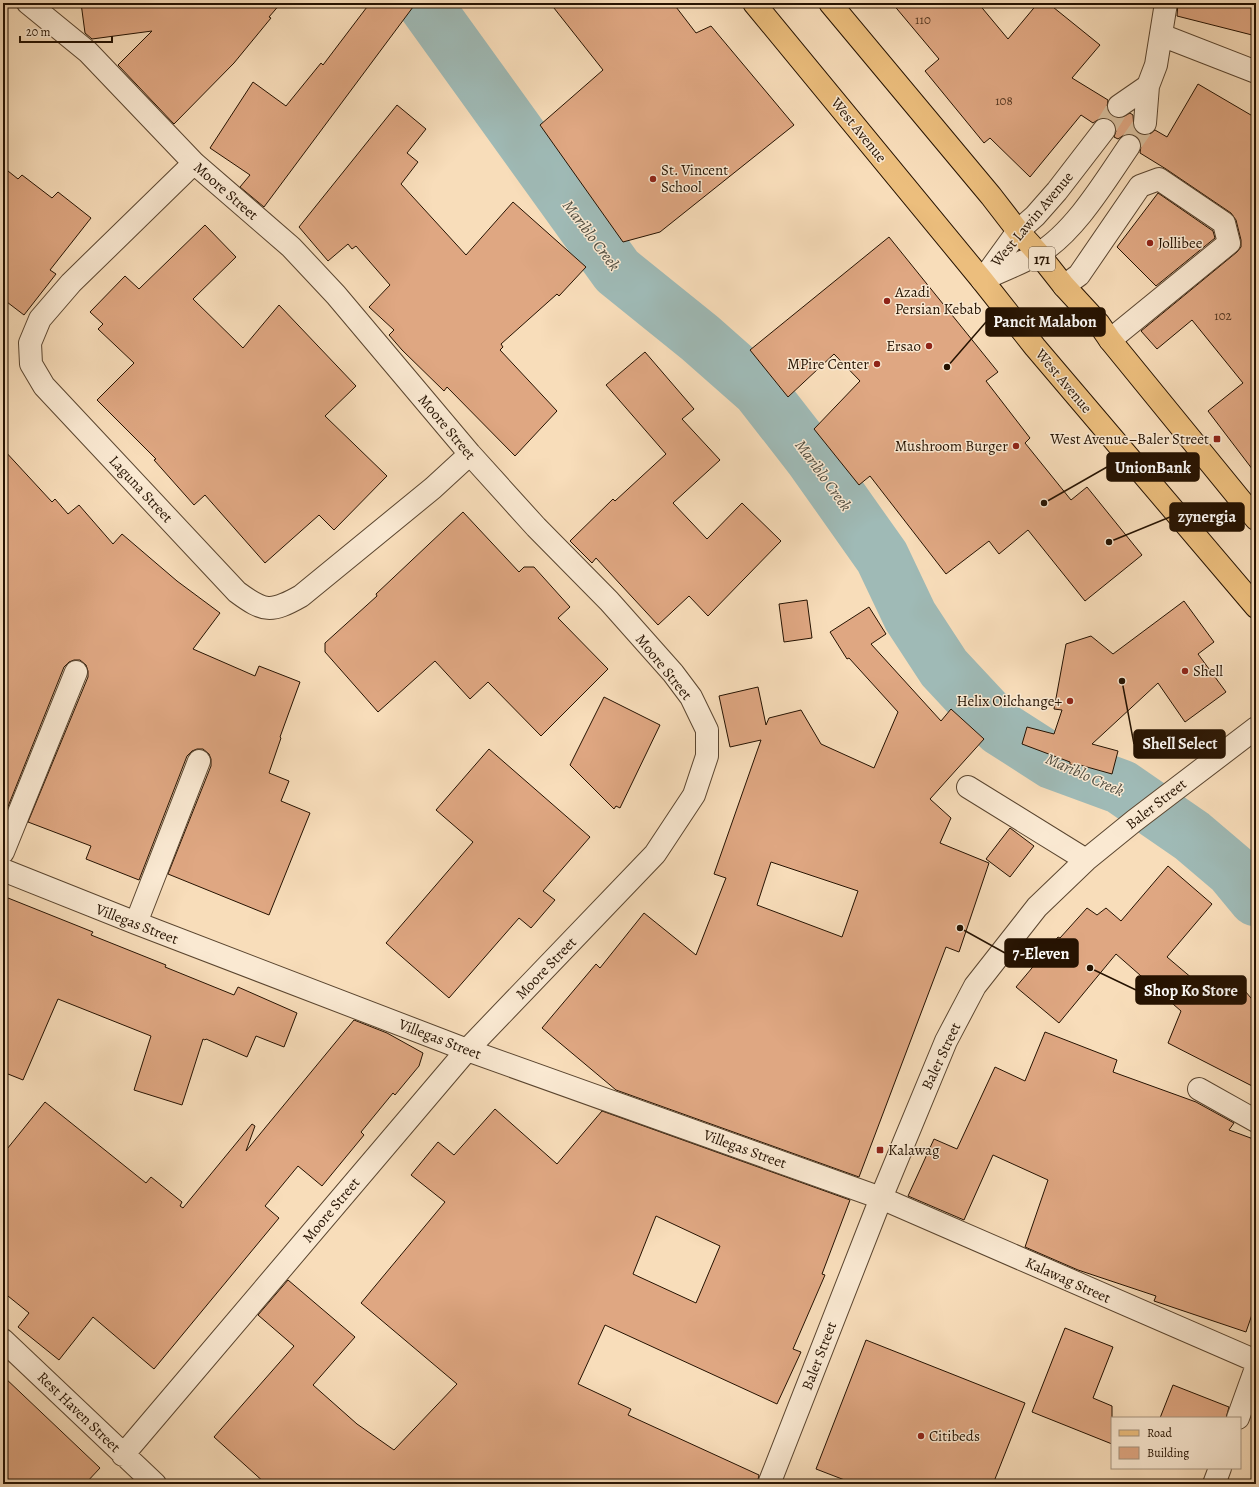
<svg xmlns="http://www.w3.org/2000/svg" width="1259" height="1487" viewBox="0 0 1259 1487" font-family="Alegreya,serif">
<rect width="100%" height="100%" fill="#f8ddba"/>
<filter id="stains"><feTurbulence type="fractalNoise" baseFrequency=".005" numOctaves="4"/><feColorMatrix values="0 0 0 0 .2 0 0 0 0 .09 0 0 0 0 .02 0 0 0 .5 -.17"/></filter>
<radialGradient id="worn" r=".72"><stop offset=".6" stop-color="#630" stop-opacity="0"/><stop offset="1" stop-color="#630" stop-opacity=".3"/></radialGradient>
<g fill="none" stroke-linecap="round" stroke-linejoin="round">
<path stroke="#9fbab6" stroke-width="55" d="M 424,3 L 617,271 L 700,338 L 759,390 L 812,458 L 882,557 L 910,616 L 944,668 L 1000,728 L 1053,762 L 1121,787 L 1192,836 L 1232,870 L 1256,899"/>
</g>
<path fill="#dfa782" stroke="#251201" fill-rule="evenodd" d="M 81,3 L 281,3 L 269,17 L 271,18 L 234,63 L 174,124 L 118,65 L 152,31 L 92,39 L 85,33 Z
M 370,3 L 416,3 L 264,207 L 240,187 L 250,175 L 210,148 L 253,82 L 286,106 L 321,63 L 323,65 Z
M 550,3 L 673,3 L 696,33 L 711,26 L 794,125 L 660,232 L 623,242 L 540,125 L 603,70 Z
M 892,3 L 978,3 L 1008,39 L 1038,3 L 1048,3 L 1100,45 L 1072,78 L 1108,100 L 1107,107 L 1109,113 L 1113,117 L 1120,118 L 1130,113 L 1133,115 L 1134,129 L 1138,133 L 1144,135 L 1150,134 L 1155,130 L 1167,137 L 1198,84 L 1256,118 L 1256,474 L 1208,411 L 1243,383 L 1192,320 L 1157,349 L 1141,331 L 1237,252 L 1241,247 L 1241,240 L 1236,220 L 1231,213 L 1166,169 L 1140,153 L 1141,146 L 1140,141 L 1136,135 L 1129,134 L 1124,135 L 1118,139 L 1114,137 L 1116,131 L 1115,125 L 1111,120 L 1106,118 L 1099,119 L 1093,123 L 1081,115 L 1030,177 L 990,138 L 984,143 L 925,71 L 939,59 Z
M 1178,3 L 1256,3 L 1256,36 L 1177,16 Z
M 397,105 L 426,129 L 407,153 L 418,162 L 401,184 L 466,255 L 513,202 L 586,267 L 559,296 L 557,294 L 501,344 L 503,347 L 500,350 L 557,411 L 515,456 L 447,387 L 444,391 L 402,350 L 389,335 L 394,330 L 369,307 L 390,285 L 356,246 L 352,249 L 348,244 L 328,261 L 299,227 Z
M 3,167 L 18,179 L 22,175 L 52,198 L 58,192 L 91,218 L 50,270 L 56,274 L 24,315 L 3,299 Z
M 1158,193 L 1213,231 L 1215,238 L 1156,286 L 1117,247 Z
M 205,225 L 236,257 L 193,299 L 243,348 L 279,305 L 356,386 L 325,416 L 387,476 L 334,530 L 319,515 L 265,563 L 205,495 L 194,505 L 154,460 L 156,459 L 97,400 L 134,363 L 98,329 L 103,324 L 90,312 L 125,276 L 139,289 Z
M 889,237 L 998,372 L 986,381 L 1030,438 L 1025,443 L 1071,500 L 1087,487 L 1142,555 L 1085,601 L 1028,530 L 999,554 L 989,541 L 946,574 L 870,476 L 859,485 L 814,429 L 860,381 L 834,354 L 788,397 L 750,350 Z
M 645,352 L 694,409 L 682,419 L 720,460 L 673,503 L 707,539 L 742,503 L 781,541 L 708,616 L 689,596 L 658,625 L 596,558 L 592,563 L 570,541 L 613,499 L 615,501 L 666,454 L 606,385 Z
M 3,449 L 52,502 L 55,499 L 68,514 L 79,505 L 113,544 L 122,534 L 177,581 L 220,613 L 193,649 L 255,676 L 259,666 L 300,682 L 280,737 L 281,738 L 269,773 L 289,781 L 281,801 L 310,813 L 269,915 L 168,874 L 211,766 L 211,759 L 209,754 L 203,749 L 197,749 L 192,751 L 187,756 L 139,880 L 86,859 L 91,846 L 28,822 L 88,677 L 88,671 L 86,665 L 80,660 L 74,660 L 69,662 L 64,667 L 5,814 L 3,813 Z
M 463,512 L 519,572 L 524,567 L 534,567 L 570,607 L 558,618 L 608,669 L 541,736 L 488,682 L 470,699 L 435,661 L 378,712 L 325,652 L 325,643 L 377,596 L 376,594 Z
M 807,600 L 812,638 L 784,642 L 779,604 Z
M 1184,601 L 1214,642 L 1198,654 L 1226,692 L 1185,722 L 1158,683 L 1092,744 L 1118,751 L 1112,774 L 1080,765 L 1070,765 L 1070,762 L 1022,744 L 1027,727 L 1054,734 L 1062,710 L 1054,709 L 1066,644 L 1091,636 L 1113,654 Z
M 869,607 L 886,634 L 871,644 L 941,721 L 951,709 L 984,739 L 930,799 L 951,818 L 940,843 L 989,863 L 959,952 L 946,947 L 859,1177 L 616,1090 L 542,1028 L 596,964 L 600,968 L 644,913 L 696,955 L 726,878 L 714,874 L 761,740 L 730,747 L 719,696 L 758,687 L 766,725 L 769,718 L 801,710 L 821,744 L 874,768 L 898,712 L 849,658 L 847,659 L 830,632 ZM 771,862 L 858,891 L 842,937 L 757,905 Z
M 604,697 L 660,725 L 620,808 L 616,806 L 614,809 L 570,765 Z
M 489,749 L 590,837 L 543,891 L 555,900 L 531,928 L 519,918 L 449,998 L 386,943 L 473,842 L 436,810 Z
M 1010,828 L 1034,846 L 1010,877 L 986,859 Z
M 1168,866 L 1212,904 L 1167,957 L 1206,990 L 1235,979 L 1256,1004 L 1256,1088 L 1168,1043 L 1181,1011 L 1116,954 L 1059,1023 L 1016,987 L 1058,937 L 1060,938 L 1087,908 L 1097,915 L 1106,908 L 1121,921 Z
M 3,896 L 93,932 L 91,935 L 166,965 L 165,967 L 234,995 L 238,987 L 297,1013 L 284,1047 L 256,1036 L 247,1057 L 206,1039 L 205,1040 L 203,1039 L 182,1105 L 134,1090 L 151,1036 L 58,999 L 23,1080 L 3,1072 Z
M 354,1020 L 387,1033 L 423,1053 L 419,1066 L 395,1095 L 393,1093 L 361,1132 L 364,1135 L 322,1186 L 298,1166 L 265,1206 L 279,1218 L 154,1369 L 93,1317 L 59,1360 L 18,1327 L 29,1313 L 3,1292 L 3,1154 L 45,1102 L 146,1183 L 151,1177 L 182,1202 L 180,1206 L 183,1208 L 252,1124 L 255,1126 L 246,1151 Z
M 1045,1032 L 1117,1060 L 1113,1072 L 1196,1102 L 1234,1123 L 1229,1130 L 1256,1140 L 1256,1303 L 1246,1332 L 1154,1301 L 1156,1296 L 1078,1270 L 1025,1247 L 1048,1180 L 993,1155 L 964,1220 L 908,1196 L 934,1139 L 957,1149 L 995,1067 L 1025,1081 Z
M 495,1109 L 557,1164 L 602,1111 L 850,1200 L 822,1274 L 825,1275 L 793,1349 L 801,1352 L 777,1404 L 605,1325 L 578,1384 L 631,1409 L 628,1415 L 759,1475 L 757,1484 L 266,1484 L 214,1437 L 294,1346 L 258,1315 L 288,1280 L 355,1337 L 313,1385 L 357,1424 L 394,1450 L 457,1384 L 361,1303 L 445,1202 L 411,1175 L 438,1142 L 454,1155 ZM 656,1216 L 720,1246 L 696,1303 L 633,1274 Z
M 1065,1328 L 1113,1347 L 1093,1398 L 1112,1406 L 1112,1444 L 1032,1412 Z
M 866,1340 L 1025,1403 L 993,1484 L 855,1484 L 816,1469 Z
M 3,1376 L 100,1468 L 85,1484 L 3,1484 Z
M 1173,1385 L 1229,1407 L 1226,1418 L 1160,1418 Z"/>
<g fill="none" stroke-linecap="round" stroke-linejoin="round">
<path stroke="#d8bf9e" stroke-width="22" stroke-dasharray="22 11" stroke-linecap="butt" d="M 1104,130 L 1119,106
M 1129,146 L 1145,123"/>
<g stroke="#5a452f" stroke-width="24">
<path id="minor" d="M 28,3 L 88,52 L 194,163 L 291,247 L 336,295 L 470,454 L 536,527 L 609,601 L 673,673 L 691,697 L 707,730 L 707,756 L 694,795 L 655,854 L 467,1050 L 123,1455
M 1161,35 L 1256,72
M 1119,106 L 1148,86
M 1145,123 L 1148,86 L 1156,65 L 1166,3
M 194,163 L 71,283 L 40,319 L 30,343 L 31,364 L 44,386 L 237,592 C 264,612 271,613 301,596 L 433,488 L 470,454
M 984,278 L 1018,231 L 1035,216 L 1057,191 L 1104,130
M 982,280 C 1000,271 1020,264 1038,254 C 1075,232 1105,181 1129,146
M 1064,286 L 1079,275 L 1140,186 L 1159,179 L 1224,223 L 1229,243 L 1110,340
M 968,787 L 1086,860
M 3,852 L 76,672
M 3,870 L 136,923 L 467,1050 L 881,1198 L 1256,1361
M 136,923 L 199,761
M 1199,1089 L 1256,1121
M 3,1340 L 155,1484
M 1238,1418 L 1256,1368
M 769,1484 L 881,1198 L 946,1041 L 975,986 L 1037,907 L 1086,860 L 1134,821 L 1256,728
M 1214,1484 L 1220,1468"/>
</g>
<g stroke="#251201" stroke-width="24">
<path id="major" d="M 754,3 L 982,280 L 1035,347 L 1256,607
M 830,3 L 991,196 L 1018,231 L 1038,253 L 1064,286 L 1099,324 L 1110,340 L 1256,519"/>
</g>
<use href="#minor" stroke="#fae9d2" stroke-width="22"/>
<use href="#major" stroke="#ecbe7d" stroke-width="22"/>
</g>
<g fill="#8f2418" stroke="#fae9d2" stroke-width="1.5">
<circle cx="653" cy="179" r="4"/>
<circle cx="1150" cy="243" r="4"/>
<circle cx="887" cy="301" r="4"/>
<circle cx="929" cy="346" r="4"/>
<circle cx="877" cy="364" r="4"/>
<rect x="1213" y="435" width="8" height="8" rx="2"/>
<circle cx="1016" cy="446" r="4"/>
<circle cx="1185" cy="671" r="4"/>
<circle cx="1070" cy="701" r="4"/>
<rect x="876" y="1146" width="8" height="8" rx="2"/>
<circle cx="921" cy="1436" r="4"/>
</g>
<g text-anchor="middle" stroke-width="3" stroke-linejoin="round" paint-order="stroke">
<g font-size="13" fill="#543721">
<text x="923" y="24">110</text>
<text x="1004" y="105">108</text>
<text x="1223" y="320">102</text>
</g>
<rect fill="#fae9d2" stroke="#655240" stroke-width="1" x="1029" y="247" width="26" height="24" rx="3"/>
<g font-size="14" font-weight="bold" fill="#251201">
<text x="1042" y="264">171</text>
</g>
<g font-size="15" fill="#251201" stroke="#fae9d2">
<text transform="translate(859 130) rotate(51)" y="5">West Avenue</text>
<text transform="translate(226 191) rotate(41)" y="5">Moore Street</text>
<text transform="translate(1032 219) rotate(-50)" y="5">West Lawin Avenue</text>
<text transform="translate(1064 381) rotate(50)" y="5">West Avenue</text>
<text transform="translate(447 427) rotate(50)" y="5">Moore Street</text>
<text transform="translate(141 489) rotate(47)" y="5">Laguna Street</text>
<text transform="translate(664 667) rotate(51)" y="5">Moore Street</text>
<text transform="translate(1156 804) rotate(-38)" y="5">Baler Street</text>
<text transform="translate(137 924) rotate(21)" y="5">Villegas Street</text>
<text transform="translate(546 968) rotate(-46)" y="5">Moore Street</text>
<text transform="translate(440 1039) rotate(21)" y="5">Villegas Street</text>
<text transform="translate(941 1056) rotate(-65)" y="5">Baler Street</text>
<text transform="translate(745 1149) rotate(20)" y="5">Villegas Street</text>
<text transform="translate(331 1210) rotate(-50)" y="5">Moore Street</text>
<text transform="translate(1068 1280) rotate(24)" y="5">Kalawag Street</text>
<text transform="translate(819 1356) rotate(-69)" y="5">Baler Street</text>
<text transform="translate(79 1412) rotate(44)" y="5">Rest Haven Street</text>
</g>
<g font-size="15" fill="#251201" stroke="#fae9d2" text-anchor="start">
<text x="661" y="175">St. Vincent<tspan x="661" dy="17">School</tspan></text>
<text x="1158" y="248">Jollibee</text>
<text x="895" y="297">Azadi<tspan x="895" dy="17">Persian Kebab</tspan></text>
<text x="921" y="351" text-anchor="end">Ersao</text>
<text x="869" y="369" text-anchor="end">MPire Center</text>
<text x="1209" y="444" text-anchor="end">West Avenue–Baler Street</text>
<text x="1008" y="451" text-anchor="end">Mushroom Burger</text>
<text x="1193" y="676">Shell</text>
<text x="1062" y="706" text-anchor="end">Helix Oilchange+</text>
<text x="888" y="1155">Kalawag</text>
<text x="929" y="1441">Citibeds</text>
</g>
<g font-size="16" font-style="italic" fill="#504d40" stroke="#fae9d2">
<text transform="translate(592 235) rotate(53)" y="6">Mariblo Creek</text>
<text transform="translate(824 475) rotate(54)" y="6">Mariblo Creek</text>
<text transform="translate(1085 774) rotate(24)" y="6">Mariblo Creek</text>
</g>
</g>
<path fill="none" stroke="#251201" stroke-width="1.5" d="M947 367L986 322M1044 503L1107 467M1109 542L1170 517M1122 681L1134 744M960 928L1005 953M1090 968L1136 990"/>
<g fill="#251201" stroke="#fae9d2" stroke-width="1.5">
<circle cx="947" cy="367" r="4"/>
<circle cx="1044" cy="503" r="4"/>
<circle cx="1109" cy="542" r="4"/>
<circle cx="1122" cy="681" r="4"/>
<circle cx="960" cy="928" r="4"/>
<circle cx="1090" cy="968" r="4"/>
</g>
<g fill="#251201" stroke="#251201" stroke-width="1.5">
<rect x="986" y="308" width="119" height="28" rx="4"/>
<rect x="1107" y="453" width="92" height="28" rx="4"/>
<rect x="1170" y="503" width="74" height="28" rx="4"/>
<rect x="1134" y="730" width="91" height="28" rx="4"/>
<rect x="1005" y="939" width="73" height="28" rx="4"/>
<rect x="1136" y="976" width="110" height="28" rx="4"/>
</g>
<g font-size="16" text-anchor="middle" font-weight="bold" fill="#fff">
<text x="1045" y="327">Pancit Malabon</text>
<text x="1153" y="473">UnionBank</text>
<text x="1207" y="522">zynergia</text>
<text x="1180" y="749">Shell Select</text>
<text x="1041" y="959">7-Eleven</text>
<text x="1191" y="996">Shop Ko Store</text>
</g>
<rect width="1259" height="1487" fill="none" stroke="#f8ddba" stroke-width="16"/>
<rect x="4" y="4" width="1251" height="1479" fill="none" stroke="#251201" stroke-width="2"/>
<rect x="8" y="8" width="1243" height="1471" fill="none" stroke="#251201"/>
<rect x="1111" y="1417" width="130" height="52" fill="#fae9d2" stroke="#a5937e"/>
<rect x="1119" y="1430" width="20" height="6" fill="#ecbe7d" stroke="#a5937e"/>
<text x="1147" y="1437" font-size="12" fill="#251201">Road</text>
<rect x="1119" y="1447" width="20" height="12" fill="#dfa782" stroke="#a5937e"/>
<text x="1147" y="1457" font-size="12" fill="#251201">Building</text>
<path d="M20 36v6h92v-6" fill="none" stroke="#251201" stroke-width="2"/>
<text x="26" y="36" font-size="12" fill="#251201" stroke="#fae9d2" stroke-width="3" paint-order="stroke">20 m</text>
<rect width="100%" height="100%" filter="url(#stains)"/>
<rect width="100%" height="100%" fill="url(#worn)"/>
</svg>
